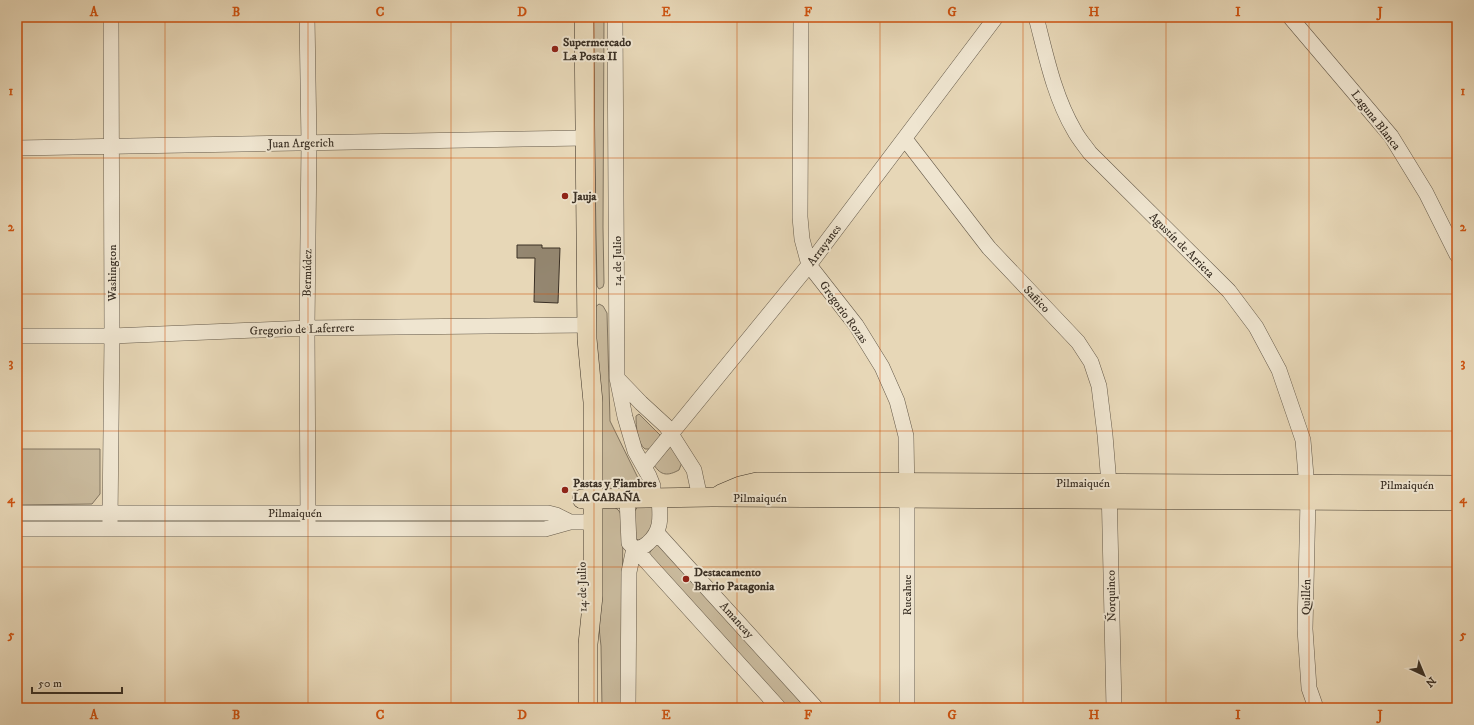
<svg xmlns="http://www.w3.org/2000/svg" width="1474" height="725" viewBox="0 0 1474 725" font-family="'IM FELL DW Pica',serif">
<rect width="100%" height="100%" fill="#e7d7b7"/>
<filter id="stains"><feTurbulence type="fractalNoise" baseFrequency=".005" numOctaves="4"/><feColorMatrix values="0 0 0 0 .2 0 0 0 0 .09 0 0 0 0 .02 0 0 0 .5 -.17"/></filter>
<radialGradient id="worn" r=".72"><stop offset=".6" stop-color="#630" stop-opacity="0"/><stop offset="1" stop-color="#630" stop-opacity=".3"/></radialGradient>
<path fill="#cabb9e" stroke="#827662" d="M 592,17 L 604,17 L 603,227 L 604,283 L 603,287 L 599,289 L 597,286 Z
M 599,304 L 603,306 L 607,313 L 610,421 L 639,480 L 638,486 L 634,491 L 607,490 L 601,488 L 594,308 Z
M 639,414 L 660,435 L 659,441 L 650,449 L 645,449 C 637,443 636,426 636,416 Z
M 671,446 L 683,460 L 679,470 C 668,476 661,476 654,465 Z
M 18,449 L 100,449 L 100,494 L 92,504 L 18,505 Z
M 639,505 L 652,507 L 654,511 L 653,532 L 639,541 L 636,538 L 634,512 Z
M 599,506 C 614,506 620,506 623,522 L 621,708 L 602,708 L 601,646 L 596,600 Z
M 134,518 L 287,520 L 285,523 L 131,522 Z
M 551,518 L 551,523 L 331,523 L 328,521 L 329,520 Z
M 17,519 L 88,519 L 91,521 L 17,524 Z
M 658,544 L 808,708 L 786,708 L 649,554 L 654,545 Z"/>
<path fill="#948771" stroke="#3a3025" d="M 517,245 L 542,245 L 542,248 L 560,248 L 558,303 L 534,302 L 535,258 L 517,258 Z"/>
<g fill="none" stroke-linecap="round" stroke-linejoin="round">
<g stroke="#655a4a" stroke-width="16">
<path id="minor" d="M 307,17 L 309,143 L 307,328 L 308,522
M 615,17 L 617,378 L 625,417 L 635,451 L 649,476 L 653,486 L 652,498
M 801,17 L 800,217 L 802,239 L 809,265 L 856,325 L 882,367 L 897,401 L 906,436 L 907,498 L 907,708
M 1036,17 C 1046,55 1054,96 1074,130 C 1078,138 1085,146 1090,153 L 1229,291 L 1256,327 L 1279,370 L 1303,440 L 1308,500 L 1305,629 L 1309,688 L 1316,708
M 1290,17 L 1391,136 L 1426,193 L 1457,255
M 905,139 L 989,248 L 1078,342 L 1091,362 L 1099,386 L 1105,435 L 1109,484 L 1114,708
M 17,148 L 585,138
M 17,336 L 112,336 L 307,328 L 587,325
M 617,378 L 641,403 L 666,426 L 694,470 L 700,498
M 644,467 L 809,265 L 996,17
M 627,498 L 629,543 L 634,548 C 640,549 644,547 648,543 C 663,530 660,515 659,498
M 17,513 L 548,513 L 556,515 L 570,522
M 110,522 L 112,336 L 111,17
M 17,529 L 545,529 L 570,522 L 593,522
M 657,533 L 816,708
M 639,548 L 642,556 L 646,561 L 779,708
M 628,708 L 629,572 L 634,548"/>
</g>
<g stroke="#3a3025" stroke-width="20">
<path id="major" d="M 584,17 L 587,339 L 593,402 L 593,596 L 588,644 L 588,708
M 721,494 L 740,486 L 757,482 L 1457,485
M 582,499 L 712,497 L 1457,501"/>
</g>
<use href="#minor" stroke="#efe5d0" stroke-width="15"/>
<use href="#major" stroke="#e7d7b7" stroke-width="19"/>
</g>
<path fill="none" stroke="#ce5310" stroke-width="1" stroke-opacity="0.55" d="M 165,17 L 165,708M 308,17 L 308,708M 451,17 L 451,708M 594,17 L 594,708M 737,17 L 737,708M 880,17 L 880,708M 1023,17 L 1023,708M 1166,17 L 1166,708M 1309,17 L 1309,708M 17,158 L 1457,158M 17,294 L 1457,294M 17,431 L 1457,431M 17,567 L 1457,567"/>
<g fill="#8f2418" stroke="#efe5d0" stroke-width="1.5">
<circle cx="555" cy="49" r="4"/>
<circle cx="565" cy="196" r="4"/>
<circle cx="565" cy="490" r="4"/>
<circle cx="686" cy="579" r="4"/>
</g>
<g text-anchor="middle" stroke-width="4" stroke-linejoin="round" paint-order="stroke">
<g font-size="12" font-weight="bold" fill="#3a3025" stroke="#efe5d0" text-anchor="start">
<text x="563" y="46">Supermercado<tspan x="563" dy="14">La Posta II</tspan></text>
<text x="573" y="200">Jauja</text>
<text x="573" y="487">Pastas y Fiambres<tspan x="573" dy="14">LA CABAÑA</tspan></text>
<text x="694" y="576">Destacamento<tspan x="694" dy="14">Barrio Patagonia</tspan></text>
</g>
<g font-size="12" fill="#3a3025" stroke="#efe5d0">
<text transform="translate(1376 120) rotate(52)" y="4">Laguna Blanca</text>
<text transform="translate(301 143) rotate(-1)" y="4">Juan Argerich</text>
<text transform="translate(824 245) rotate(-53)" y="4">Arrayanes</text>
<text transform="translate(1182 245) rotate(45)" y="4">Agustín de Arrieta</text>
<text transform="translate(617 261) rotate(-90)" y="4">14 de Julio</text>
<text transform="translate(112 273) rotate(-90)" y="4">Washington</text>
<text transform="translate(307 273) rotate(-89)" y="4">Bermúdez</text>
<text transform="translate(1037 299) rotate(46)" y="4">Sañico</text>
<text transform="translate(844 312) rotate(54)" y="4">Gregorio Rozas</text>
<text transform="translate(302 329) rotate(-2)" y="4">Gregorio de Laferrere</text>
<text x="1083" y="487">Pilmaiquén</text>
<text x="1407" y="489">Pilmaiquén</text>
<text x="760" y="502">Pilmaiquén</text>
<text x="295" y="517">Pilmaiquén</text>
<text transform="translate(582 587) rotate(-91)" y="4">14 de Julio</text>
<text transform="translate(907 595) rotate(-90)" y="4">Rucahue</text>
<text transform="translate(1111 596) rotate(-91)" y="4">Ñorquinco</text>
<text transform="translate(1306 597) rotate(-89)" y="4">Quillén</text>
<text transform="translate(737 620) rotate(48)" y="4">Amancay</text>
</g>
</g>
<rect width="1474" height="725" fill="none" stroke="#e7d7b7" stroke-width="44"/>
<g transform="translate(1424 675) rotate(136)" stroke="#efe5d0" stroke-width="3" paint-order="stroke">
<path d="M0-3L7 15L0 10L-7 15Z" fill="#3a3025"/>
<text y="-6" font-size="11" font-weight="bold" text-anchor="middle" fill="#3a3025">N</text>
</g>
<path d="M32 687v6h90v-6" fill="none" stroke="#3a3025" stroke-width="2"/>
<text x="38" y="687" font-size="12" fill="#3a3025" stroke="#efe5d0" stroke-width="3" paint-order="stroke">50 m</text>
<rect x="22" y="22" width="1430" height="681" fill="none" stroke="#ce5310" stroke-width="1.5"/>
<g font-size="13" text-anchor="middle" font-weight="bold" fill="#ce5310">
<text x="94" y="16">A</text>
<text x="236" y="16">B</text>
<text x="380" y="16">C</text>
<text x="522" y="16">D</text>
<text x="666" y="16">E</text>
<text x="808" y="16">F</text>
<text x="952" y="16">G</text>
<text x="1094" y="16">H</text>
<text x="1238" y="16">I</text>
<text x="1380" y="16">J</text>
<text x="11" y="95">1</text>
<text x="1463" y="95">1</text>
<text x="11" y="231">2</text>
<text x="1463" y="231">2</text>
<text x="11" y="367">3</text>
<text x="1463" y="367">3</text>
<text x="11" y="503">4</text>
<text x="1463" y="503">4</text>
<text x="11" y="639">5</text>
<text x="1463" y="639">5</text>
<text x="94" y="719">A</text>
<text x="236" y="719">B</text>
<text x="380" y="719">C</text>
<text x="522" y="719">D</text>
<text x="666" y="719">E</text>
<text x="808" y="719">F</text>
<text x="952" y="719">G</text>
<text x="1094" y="719">H</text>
<text x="1238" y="719">I</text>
<text x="1380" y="719">J</text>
</g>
<rect width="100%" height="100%" filter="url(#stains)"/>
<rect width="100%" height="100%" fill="url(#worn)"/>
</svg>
